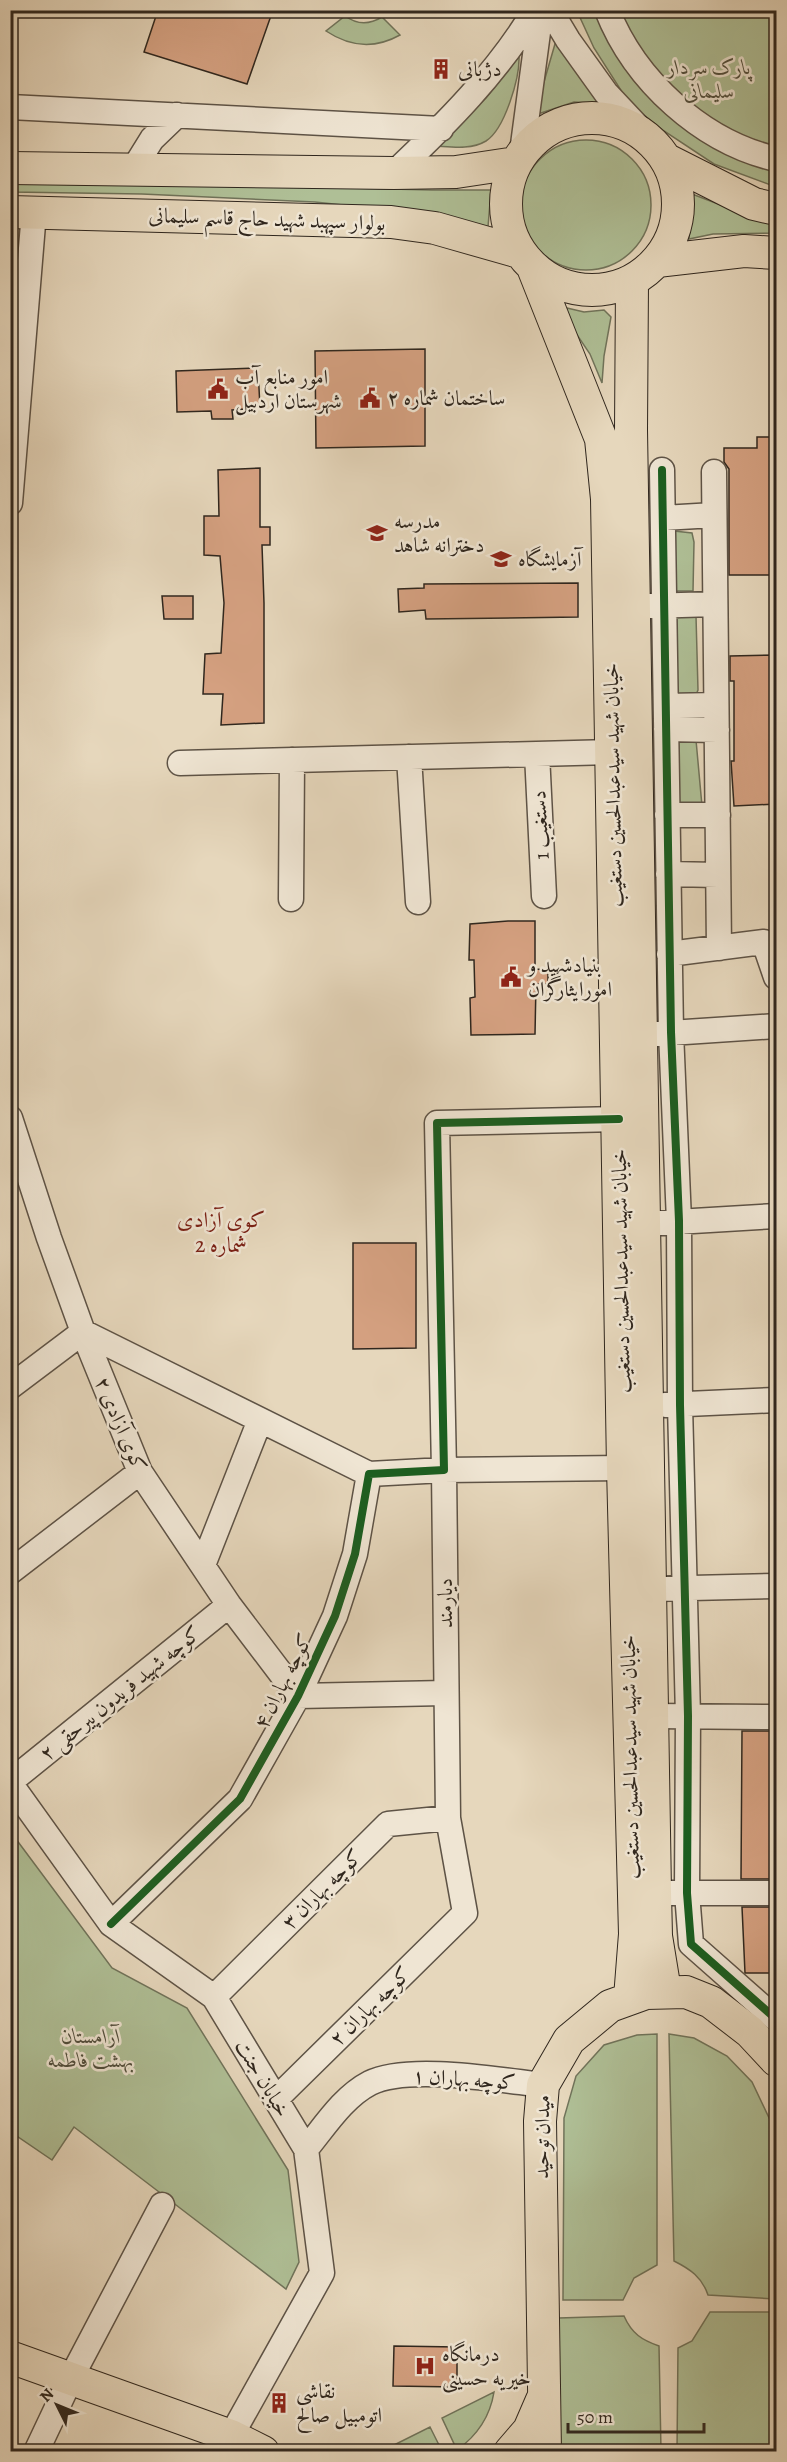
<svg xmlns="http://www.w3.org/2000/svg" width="787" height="2462" viewBox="0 0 787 2462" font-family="Alegreya,Amiri,serif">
<rect width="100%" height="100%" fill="#e6d7bc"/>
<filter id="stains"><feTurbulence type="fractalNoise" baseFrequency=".00333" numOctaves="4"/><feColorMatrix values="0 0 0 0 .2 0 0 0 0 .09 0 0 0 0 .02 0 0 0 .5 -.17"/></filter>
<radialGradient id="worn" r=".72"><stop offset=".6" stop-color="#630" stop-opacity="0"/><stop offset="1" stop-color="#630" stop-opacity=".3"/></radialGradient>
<path fill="#afbf96" stroke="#70735a" stroke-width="1.5" d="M 577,11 L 776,11 L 776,187 L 714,164 L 664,131 L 629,103 L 594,48 Z
M 345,16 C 356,24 369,25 382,17 L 400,35 C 375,49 350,47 326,31 Z
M 557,37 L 598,98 L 595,103 L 574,102 L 541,113 L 537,106 Z
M 519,56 C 520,77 505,129 486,141 C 471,150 452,147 436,146 L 486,98 Z
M521 205a65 65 0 1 1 130 0a65 65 0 1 1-130 0Z
M 11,180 L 432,190 L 491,190 L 488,227 L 371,208 L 315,202 L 142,194 L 11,192 Z
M 692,194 L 776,226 L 776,233 L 713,234 L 689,239 Z
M 567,308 L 584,312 L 604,310 L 611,317 L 604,356 L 602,383 L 590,354 L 563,314 Z
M 665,530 L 692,533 L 694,542 L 693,591 L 665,591 Z
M 696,616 L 698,690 L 695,697 L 668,699 L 666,617 Z
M 669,733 L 696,740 L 702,806 L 669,808 Z
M 10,1831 L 112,1968 L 187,2008 L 288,2170 L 299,2262 L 286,2289 L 74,2127 L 52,2160 L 11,2132 Z
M 657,2034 L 657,2265 L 634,2278 L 623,2300 L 563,2300 L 564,2118 L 576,2076 L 604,2045 L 637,2035 Z
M 669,2034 L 694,2038 L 727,2056 L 752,2082 L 771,2122 L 775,2299 L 708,2295 C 702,2277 690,2269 674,2261 Z
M 710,2312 L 774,2312 L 776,2451 L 677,2451 L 678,2348 L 692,2341 Z
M 624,2316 C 632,2334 642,2340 659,2346 L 661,2451 L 557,2452 L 559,2318 Z
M 494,2392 C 490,2417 478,2435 457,2450 L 442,2418 Z
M 430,2427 L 442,2451 L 382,2451 Z"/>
<path fill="#d4a080" stroke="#30271e" stroke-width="1.5" d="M 158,10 L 273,10 L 247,84 L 144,52 Z
M 425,349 L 425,446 L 316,448 L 315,351 Z
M 258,368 L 260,408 L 232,410 L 233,419 L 212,419 L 211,411 L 177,412 L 176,371 Z
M 757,437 L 775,437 L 777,448 L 777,575 L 729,575 L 729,469 L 724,462 L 724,448 L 757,448 Z
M 260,468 L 260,527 L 270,527 L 270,545 L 262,545 L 264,603 L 264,723 L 221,725 L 223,694 L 203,694 L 205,654 L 221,653 L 224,603 L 220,556 L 204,555 L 204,516 L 219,516 L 218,470 Z
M 578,583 L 578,617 L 426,619 L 425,610 L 399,612 L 398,589 L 424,588 L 424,584 Z
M 162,596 L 193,596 L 193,619 L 164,619 Z
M 777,655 L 776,804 L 734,806 L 731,761 L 734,761 L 734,681 L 730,681 L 730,656 Z
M 508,921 L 535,921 L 535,969 L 548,970 L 548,984 L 536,984 L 535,1034 L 471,1035 L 470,998 L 475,997 L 474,960 L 469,960 L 470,924 Z
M 353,1243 L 416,1243 L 416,1348 L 353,1349 Z
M 742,1731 L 777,1731 L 777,1879 L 741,1879 Z
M 742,1907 L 777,1907 L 777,1973 L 745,1973 Z
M 394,2346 L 457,2347 L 457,2387 L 393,2386 Z"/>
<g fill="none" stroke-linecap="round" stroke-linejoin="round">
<g stroke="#5e5346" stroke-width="27">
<path id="minor" d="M 550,10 L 568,40 L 606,93 L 654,144
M 607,10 C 635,81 702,142 776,159
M 10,107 L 441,129
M 522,152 L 541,10
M 134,168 L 152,139 L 177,115
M 394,173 C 446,124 498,72 535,10
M 662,470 L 671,1032 L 679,1221 L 680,1405 L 688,1716 L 687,1893 L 691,1944 L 776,2019
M 714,472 L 719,948
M 10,503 L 34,212
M 663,518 L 714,515
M 648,606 L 715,604
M 666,706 L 716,705
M 666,729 L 717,730
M 537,754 L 544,896
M 409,757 L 418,902
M 180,763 L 612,752
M 667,815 L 718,815
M 668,874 L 718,875
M 291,899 L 292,760
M 669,954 L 764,942 L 776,977
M 655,1034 L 776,1026
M 10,1118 L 49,1238 L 83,1332 L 140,1472 L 229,1605 L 298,1696 L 445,1693
M 643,1224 L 776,1216
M 10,1387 L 83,1332 L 369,1474
M 665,1405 L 776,1400
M 203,1565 L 260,1420
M 10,1572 L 140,1472
M 650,1589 L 776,1586
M 653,1716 L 776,1717
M 10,1782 L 229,1605
M 10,1783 L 111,1924 L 214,1997 L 306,2149 L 322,2273 L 231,2436 L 225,2452
M 671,1893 L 776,1893
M 111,1924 L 240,1799 L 298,1696 L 335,1616 L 355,1554 L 369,1474 L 444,1470 L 437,1123 L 619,1119
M 214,1997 L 388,1824 L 448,1818
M 276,2099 L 465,1913 L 448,1818 L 444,1470 L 623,1468
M 306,2149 C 325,2126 343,2097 370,2083 C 408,2064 499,2080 543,2085
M 36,2452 L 71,2378 L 162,2205"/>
</g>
<g stroke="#30271e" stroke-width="34">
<path id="major" d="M506 204a86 86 0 1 1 172 0a86 86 0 1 1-172 0Z
M 667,160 L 754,204 L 776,209
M 10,168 L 394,173 L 456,172 L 516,163
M 10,212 L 391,222 L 435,228 L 519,252
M 657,261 L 744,251 L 776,253
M 534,270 L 601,439 L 607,499 L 623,1468 L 635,1934 L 630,1998
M 632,282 L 631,430 L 655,1892 L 656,1936 L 665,1991
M 10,2357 L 231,2436 L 263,2452
M 510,2452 L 529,2430 L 542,2400
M 545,2452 L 540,2121 L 543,2085 L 569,2040 L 610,2006 L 646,1993 L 686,1992 L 711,2002 L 750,2032 L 776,2060"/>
</g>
<use href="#minor" stroke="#efe5d3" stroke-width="24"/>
<use href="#major" stroke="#e6d7bc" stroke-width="32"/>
<g stroke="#efe5d3" stroke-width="11">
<path id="cycleway" d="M 662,470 L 671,1032 L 679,1221 L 680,1405 L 688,1716 L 687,1893 L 691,1944 L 776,2019
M 111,1924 L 240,1799 L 298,1696 L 335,1616 L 355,1554 L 369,1474 L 444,1470 L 437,1123 L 619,1119"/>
</g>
<use href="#cycleway" stroke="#1b5e20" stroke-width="8"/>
</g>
<defs>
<g id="building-bare" transform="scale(1.62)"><path d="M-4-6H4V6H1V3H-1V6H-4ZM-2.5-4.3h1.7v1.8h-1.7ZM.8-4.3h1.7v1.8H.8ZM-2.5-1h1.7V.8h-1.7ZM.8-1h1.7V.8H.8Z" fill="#8f2418" stroke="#efe5d3" stroke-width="2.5" paint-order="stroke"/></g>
<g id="civic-bare" transform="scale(1.62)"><path d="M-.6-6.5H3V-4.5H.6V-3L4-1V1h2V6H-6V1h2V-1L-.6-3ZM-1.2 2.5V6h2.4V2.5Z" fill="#8f2418" stroke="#efe5d3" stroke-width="2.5" paint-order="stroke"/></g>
<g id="school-bare" transform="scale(1.62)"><path d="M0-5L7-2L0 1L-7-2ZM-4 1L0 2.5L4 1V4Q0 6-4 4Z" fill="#8f2418" stroke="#efe5d3" stroke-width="2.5" paint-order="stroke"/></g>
<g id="hospital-bare" transform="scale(1.62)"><path d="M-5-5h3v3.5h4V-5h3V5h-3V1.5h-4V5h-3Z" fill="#8f2418" stroke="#efe5d3" stroke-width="2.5" paint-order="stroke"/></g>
</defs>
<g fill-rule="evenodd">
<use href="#building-bare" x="441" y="69"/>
<use href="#civic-bare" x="218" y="389"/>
<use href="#civic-bare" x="370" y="398"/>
<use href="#school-bare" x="377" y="533"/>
<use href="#school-bare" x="501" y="559"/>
<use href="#civic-bare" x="511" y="977"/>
<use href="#hospital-bare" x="425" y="2366"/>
<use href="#building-bare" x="279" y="2403"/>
</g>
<g text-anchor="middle" stroke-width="5" stroke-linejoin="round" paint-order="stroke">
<g font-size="21" font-style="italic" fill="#504d3c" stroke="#efe5d3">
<text x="709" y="74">پارک سردار<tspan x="709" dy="24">سلیمانی</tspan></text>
<text x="91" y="2043">آرامستان<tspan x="91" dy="24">بهشت فاطمه</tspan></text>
</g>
<g font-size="21" fill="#30271e" stroke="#efe5d3" text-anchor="start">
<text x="458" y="76">دژبانی</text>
<text x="235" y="384">امور منابع آب<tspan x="235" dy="24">شهرستان اردبیل</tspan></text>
<text x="387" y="405">ساختمان شماره ۲</text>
<text x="394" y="528">مدرسه<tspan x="394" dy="24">دخترانه شاهد</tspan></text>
<text x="518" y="566">آزمایشگاه</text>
<text x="528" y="972">بنیادشهید و<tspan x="528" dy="24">امورایثارگران</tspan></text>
<text x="442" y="2361">درمانگاه<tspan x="442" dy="24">خیریه حسینی</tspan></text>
<text x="296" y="2398">نقاشی<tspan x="296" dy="24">اتومبیل صالح</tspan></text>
</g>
<g font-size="21" fill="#30271e" stroke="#efe5d3">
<text transform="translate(267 219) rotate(2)" y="7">بولوار سپهبد شهید حاج قاسم سلیمانی</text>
<text transform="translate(613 785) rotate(-91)" y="7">خیابان شهید سیدعبدالحسین دستغیب</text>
<text transform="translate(540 825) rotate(-93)" y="7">دستغیب 1</text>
<text transform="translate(621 1271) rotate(-91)" y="7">خیابان شهید سیدعبدالحسین دستغیب</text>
<text transform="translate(121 1424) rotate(67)" y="7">کوی آزادی ۲</text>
<text transform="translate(445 1603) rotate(-90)" y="7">دیارمند</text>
<text transform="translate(283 1681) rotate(-63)" y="7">کوچه بهاران ۴</text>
<text transform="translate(120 1693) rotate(-39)" y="7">کوچه شهید فریدون پیرحقی ۲</text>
<text transform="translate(630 1757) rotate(-91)" y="7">خیابان شهید سیدعبدالحسین دستغیب</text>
<text transform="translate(322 1889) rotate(-45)" y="7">کوچه بهاران ۳</text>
<text transform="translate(370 2006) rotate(-44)" y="7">کوچه بهاران ۲</text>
<text transform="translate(263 2078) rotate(59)" y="7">خیابان جنت</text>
<text transform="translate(464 2079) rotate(4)" y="7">کوچه بهاران ۱</text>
<text transform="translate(542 2137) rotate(-89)" y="7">میدان توحید</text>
</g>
<g font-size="22" fill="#7a1f14" stroke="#efe5d3">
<text x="221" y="1227">کوی آزادی<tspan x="221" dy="25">شماره 2</tspan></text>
</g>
</g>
<rect width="787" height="2462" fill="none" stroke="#e6d7bc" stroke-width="36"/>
<rect x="12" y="12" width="763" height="2438" fill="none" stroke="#30271e" stroke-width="3"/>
<rect x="18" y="18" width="751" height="2426" fill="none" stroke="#30271e" stroke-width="1.5"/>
<g transform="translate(57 2405) rotate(313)" stroke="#efe5d3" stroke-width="4.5" paint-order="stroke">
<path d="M0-4.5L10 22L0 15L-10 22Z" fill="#30271e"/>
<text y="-9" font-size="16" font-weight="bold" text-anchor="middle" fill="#30271e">N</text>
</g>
<path d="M568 2423v9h136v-9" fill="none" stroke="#30271e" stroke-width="3"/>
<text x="577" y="2423" font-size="18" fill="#30271e" stroke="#efe5d3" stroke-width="4.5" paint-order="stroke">50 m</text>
<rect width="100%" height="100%" filter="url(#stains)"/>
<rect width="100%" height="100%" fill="url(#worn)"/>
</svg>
